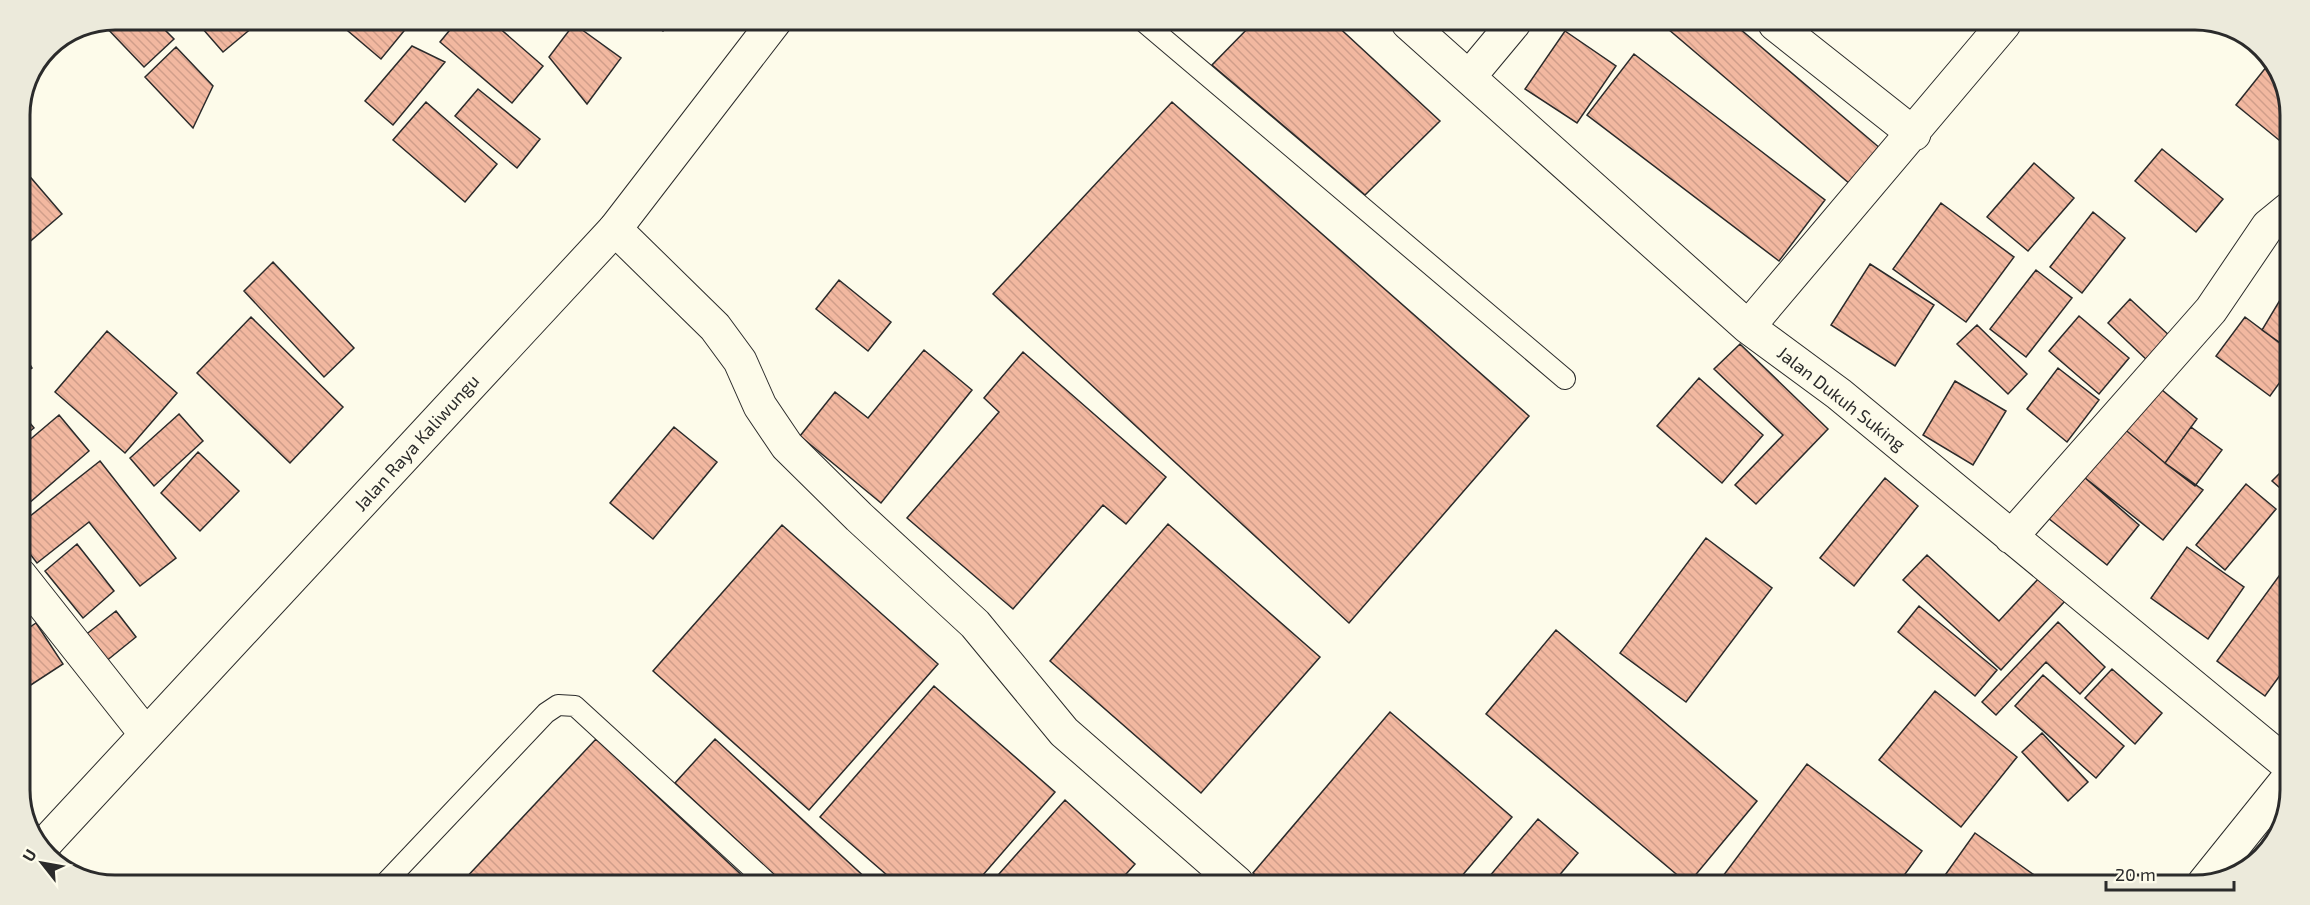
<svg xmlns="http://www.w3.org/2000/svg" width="2310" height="905" viewBox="0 0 2310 905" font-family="'Exo 2',sans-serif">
<defs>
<pattern id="building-back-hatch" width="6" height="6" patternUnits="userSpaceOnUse" patternTransform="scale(1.5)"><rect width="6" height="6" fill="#f2b8a0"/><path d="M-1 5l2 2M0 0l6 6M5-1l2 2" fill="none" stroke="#d09e8a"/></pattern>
</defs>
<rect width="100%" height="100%" fill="#fdfbea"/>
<path fill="url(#building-back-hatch)" stroke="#2b2b2b" stroke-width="1.5" d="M 115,19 L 155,20 L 174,39 L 144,67 L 103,24 Z
M 195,20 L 247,20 L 253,27 L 223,52 Z
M 335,20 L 413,20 L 381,59 Z
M 458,20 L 490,20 L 543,66 L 512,103 L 440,42 Z
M 514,20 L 533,21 L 526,30 Z
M 646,21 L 669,21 L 663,31 Z
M 1254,22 L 1333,22 L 1440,121 L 1365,195 L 1212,65 Z
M 1661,23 L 1733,23 L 1881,149 L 1850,184 Z
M 574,24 L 621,58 L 587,104 L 549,57 Z
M 1565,31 L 1616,66 L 1577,123 L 1525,89 Z
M 412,46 L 445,62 L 393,125 L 365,101 Z
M 176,47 L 213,86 L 193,128 L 145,77 Z
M 1634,54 L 1825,200 L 1779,261 L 1587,115 Z
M 2267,66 L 2278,75 L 2290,108 L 2290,149 L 2236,105 Z
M 478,89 L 540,139 L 517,168 L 455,116 Z
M 426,102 L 497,164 L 465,202 L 393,140 Z
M 1172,102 L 1529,416 L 1349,623 L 993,294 Z
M 2162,149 L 2223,199 L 2196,232 L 2135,181 Z
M 2034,163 L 2074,198 L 2028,251 L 1987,217 Z
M 26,172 L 62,214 L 20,250 L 20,178 Z
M 1941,203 L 2014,257 L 1966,322 L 1893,269 Z
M 2093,212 L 2125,238 L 2082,293 L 2050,267 Z
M 273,262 L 354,348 L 324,377 L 244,291 Z
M 1870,264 L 1934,305 L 1895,366 L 1831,325 Z
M 2036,270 L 2072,298 L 2026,357 L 1990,329 Z
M 839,280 L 891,322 L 868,351 L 816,309 Z
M 2283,295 L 2289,299 L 2289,349 L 2262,330 Z
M 2130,299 L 2172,338 L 2149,362 L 2108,323 Z
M 2079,316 L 2129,358 L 2099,394 L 2049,351 Z
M 251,317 L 343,407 L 290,463 L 197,373 Z
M 2245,317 L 2289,350 L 2288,371 L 2270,396 L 2216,356 Z
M 1977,325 L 2027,374 L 2008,394 L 1957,344 Z
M 107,331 L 177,393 L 125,453 L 55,392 Z
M 1740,344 L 1828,429 L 1756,504 L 1735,485 L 1783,435 L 1714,369 Z
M 20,347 L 32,368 L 20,376 Z
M 924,350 L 972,390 L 881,503 L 800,436 L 835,392 L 868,418 Z
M 1023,352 L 1166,477 L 1126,524 L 1103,505 L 1013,609 L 907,518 L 999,412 L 984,398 Z
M 2058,368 L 2099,400 L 2067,442 L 2027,409 Z
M 1699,378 L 1763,435 L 1722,483 L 1657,426 Z
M 1955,381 L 2006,411 L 1973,465 L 1923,435 Z
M 2156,385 L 2197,419 L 2165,463 L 2122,427 Z
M 2288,387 L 2288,405 L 2280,399 Z
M 20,411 L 34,428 L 20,439 Z
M 179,414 L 203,441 L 154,486 L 130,458 Z
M 59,415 L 89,451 L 20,511 L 20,448 Z
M 674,427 L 717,462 L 653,539 L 610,503 Z
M 2122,427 L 2165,463 L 2203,490 L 2163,540 L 2084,477 Z
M 2191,427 L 2222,450 L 2195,486 L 2165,463 Z
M 198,452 L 239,491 L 200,531 L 161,493 Z
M 100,461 L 176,558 L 140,586 L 89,522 L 37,563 L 20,541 L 20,524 Z
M 2288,465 L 2288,495 L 2272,481 Z
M 2084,477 L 2139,525 L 2107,565 L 2048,518 Z
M 1885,478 L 1918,506 L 1854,586 L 1820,558 Z
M 2246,484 L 2276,509 L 2225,570 L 2196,545 Z
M 1168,524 L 1320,657 L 1201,793 L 1050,661 Z
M 782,525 L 938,664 L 809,810 L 653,671 Z
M 1706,538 L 1772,588 L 1686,702 L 1620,653 Z
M 77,544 L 114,591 L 83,618 L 45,571 Z
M 2187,547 L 2244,587 L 2208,639 L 2151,598 Z
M 1927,555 L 1999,621 L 2039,578 L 2065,601 L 2001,670 L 1903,580 Z
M 2287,565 L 2286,667 L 2265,696 L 2217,661 Z
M 1919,606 L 1997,670 L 1975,696 L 1898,632 Z
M 116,611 L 136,637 L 105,662 L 84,636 Z
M 2058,622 L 2105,667 L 2080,694 L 2046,662 L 1996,715 L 1982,702 Z
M 36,623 L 63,664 L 20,692 L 20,634 Z
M 1556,630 L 1757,801 L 1688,884 L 1486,714 Z
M 2112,669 L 2162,713 L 2135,744 L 2085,698 Z
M 2043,675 L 2124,746 L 2096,778 L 2015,706 Z
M 934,686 L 1055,792 L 976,883 L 895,882 L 820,817 Z
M 1935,691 L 2017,757 L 1961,827 L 1879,760 Z
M 1390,712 L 1512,817 L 1455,884 L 1266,883 L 1253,873 Z
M 2042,733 L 2088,782 L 2068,801 L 2022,752 Z
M 596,739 L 747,880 L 745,882 L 463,881 Z
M 715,739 L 870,882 L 782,882 L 675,783 Z
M 1807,764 L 1922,851 L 1897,885 L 1717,884 Z
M 1065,800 L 1135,864 L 1118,883 L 991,883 Z
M 1538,819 L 1578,853 L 1552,884 L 1483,884 Z
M 1975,833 L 2044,882 L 2042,885 L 1938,885 Z"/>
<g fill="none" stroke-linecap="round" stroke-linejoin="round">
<g stroke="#2b2b2b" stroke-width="22">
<path id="lane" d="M 1144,22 L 1565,379
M 387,881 L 546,713 L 558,705 L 575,706 L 767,882"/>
</g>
<g stroke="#2b2b2b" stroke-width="35">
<path id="street" d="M 1408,23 L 1748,327 L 1839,394 L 2286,763
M 1775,24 L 1914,134
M 1469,77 L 1514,23
M 615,229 L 715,327 L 740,361 L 760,406 L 787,446 L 859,517 L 975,624 L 1064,732 L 1237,883
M 1748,327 L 2004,24
M 2011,537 L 2211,310 L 2268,226 L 2290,208
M 20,575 L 145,733
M 2204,883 L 2286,781"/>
</g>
<g stroke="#2b2b2b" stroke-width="35">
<path id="primary" d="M 40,849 L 615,229 L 775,21"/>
</g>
<use href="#lane" stroke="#fdfbea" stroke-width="20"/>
<use href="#street" stroke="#fdfbea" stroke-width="33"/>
<use href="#primary" stroke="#fdfbea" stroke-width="33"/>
</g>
<g text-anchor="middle" stroke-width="4.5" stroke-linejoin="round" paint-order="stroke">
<g font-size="18" fill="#2b2b2b" stroke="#fdfbea">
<text transform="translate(1841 399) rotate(38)" y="6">Jalan Dukuh Suking</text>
<text transform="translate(417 443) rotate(-48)" y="6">Jalan Raya Kaliwungu</text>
</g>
</g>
<path d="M0 0H2310V905H0ZM115 30H2195A85 85 0 0 1 2280 115V790A85 85 0 0 1 2195 875H115A85 85 0 0 1 30 790V115A85 85 0 0 1 115 30Z" fill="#eceadb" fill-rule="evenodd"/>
<path fill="none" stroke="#2b2b2b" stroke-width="3" d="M115 30H2195A85 85 0 0 1 2280 115V790A85 85 0 0 1 2195 875H115A85 85 0 0 1 30 790V115A85 85 0 0 1 115 30Z"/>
<g transform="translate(42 863) rotate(301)" stroke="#fdfbea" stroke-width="4.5" paint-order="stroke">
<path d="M0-4.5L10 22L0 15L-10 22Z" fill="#2b2b2b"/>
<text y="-9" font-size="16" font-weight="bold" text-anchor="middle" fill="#2b2b2b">U</text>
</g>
<path d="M2106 881v9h128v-9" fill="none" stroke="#2b2b2b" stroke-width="3"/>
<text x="2115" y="881" font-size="18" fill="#2b2b2b" stroke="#fdfbea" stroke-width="4.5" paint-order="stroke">20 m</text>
</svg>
